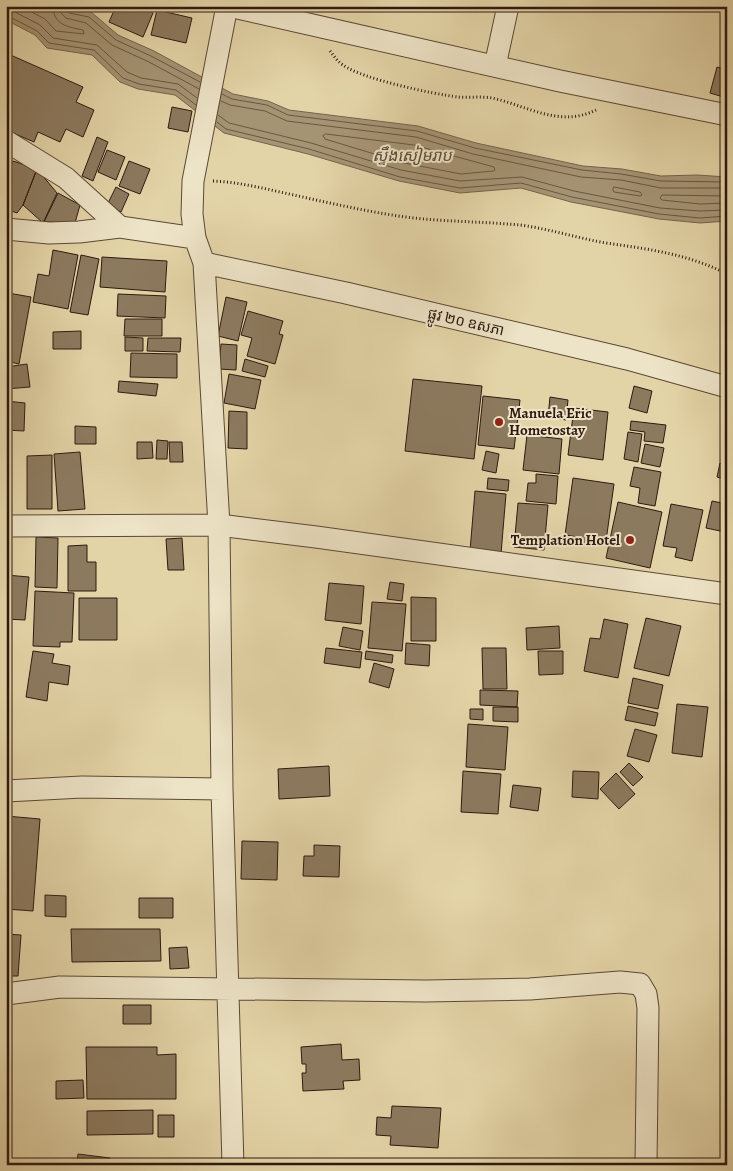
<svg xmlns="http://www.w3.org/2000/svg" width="733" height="1171" viewBox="0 0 733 1171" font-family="Alegreya,'Noto Sans Khmer',serif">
<rect width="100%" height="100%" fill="#e3d4a7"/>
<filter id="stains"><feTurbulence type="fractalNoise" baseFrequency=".004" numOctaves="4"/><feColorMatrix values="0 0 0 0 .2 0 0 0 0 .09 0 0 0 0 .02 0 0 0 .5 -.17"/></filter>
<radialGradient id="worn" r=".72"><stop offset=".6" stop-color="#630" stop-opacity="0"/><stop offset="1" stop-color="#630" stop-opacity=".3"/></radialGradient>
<path fill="#a59474" stroke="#75634c" d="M 15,6 L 63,7 L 91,12 L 118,35 L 154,51 L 233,94 L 268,101 L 289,110 L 418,126 L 476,143 L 583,166 L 622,169 L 661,176 L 697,175 L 727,177 L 727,221 L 700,223 L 659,219 L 571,202 L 521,188 L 460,193 L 399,181 L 308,154 L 224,133 L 175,95 L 138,89 L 120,82 L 92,55 L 47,48 L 35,35 L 6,20 L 6,8 Z"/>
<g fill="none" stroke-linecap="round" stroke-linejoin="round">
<path stroke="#6a5642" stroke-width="1" d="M 20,6 L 45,19 L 56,31 L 84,34 L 83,30 C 68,27 53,25 53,6
M 60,6 L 61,13 L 66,18 L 86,23 L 112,45 L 149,62 L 199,89
M 66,6 L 69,13 L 89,17 L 116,40 L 151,56 L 200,82
M 6,10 L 13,11 L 40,25 L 53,38 L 97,45 L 127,72 L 141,78 L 178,84 L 197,98
M 6,16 L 10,17 L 37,31 L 49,43 L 94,50 L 123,78 L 139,84 L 176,90 L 196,105
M 222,94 L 232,99 L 267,105 L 288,115 L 417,131 L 475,148 L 582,170 L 621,174 L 661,181 L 727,182
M 221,101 L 230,105 L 265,111 L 287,121 L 416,137 L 473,154 L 581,177 L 621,180 L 661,188 L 727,188
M 218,115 L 229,123 L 311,143 L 401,170 L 460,181 L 522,177 L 574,191 L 660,208 L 700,211 L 727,210
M 217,122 L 226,129 L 309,149 L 400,177 L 460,188 L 521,183 L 572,197 L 659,214 L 700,218 L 727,216
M 326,134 L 414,145 L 494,167 L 495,170 L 493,171 L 461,174 L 404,163 L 325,139 L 323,136 Z
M 614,187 L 640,192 L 642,195 L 640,196 L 614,192 L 613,190 Z
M 727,196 L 662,195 L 660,198 L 662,200 L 700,204 L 727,203"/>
</g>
<path fill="#8c7a5f" stroke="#2e1911" d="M 116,6 L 137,6 L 153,13 L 143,37 L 109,22 Z
M 143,6 L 154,6 L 153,11 Z
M 157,10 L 192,18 L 186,43 L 151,35 Z
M 6,53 L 83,87 L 76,102 L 94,110 L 83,137 L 66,129 L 60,142 L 38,132 L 34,142 L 6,130 Z
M 717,67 L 727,70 L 727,98 L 710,93 Z
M 172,107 L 192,111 L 188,132 L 168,128 Z
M 97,137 L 108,142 L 93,181 L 82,176 Z
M 107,150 L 125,157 L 116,180 L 98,172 Z
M 13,161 L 37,169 L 23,205 L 17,213 L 6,209 L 6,178 Z
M 129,161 L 150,169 L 140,194 L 119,186 Z
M 37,169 L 57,193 L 43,223 L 23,205 Z
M 116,187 L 129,194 L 121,212 L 107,205 Z
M 58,193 L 80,205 L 75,223 L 44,222 Z
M 53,250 L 78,255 L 68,309 L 33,302 L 38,274 L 49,276 Z
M 81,255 L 99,259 L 88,315 L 70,312 Z
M 102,257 L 167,261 L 165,292 L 100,287 Z
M 8,293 L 31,297 L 19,364 L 6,361 L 6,303 Z
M 118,294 L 166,296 L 165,318 L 117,316 Z
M 226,297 L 247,302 L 238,341 L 218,336 Z
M 248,311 L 283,321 L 279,334 L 283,335 L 275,364 L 247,356 L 252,338 L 241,335 Z
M 125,319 L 162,319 L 162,336 L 124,336 Z
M 81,331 L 81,349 L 53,349 L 53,332 Z
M 125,337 L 143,338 L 143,351 L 125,351 Z
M 148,338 L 181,338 L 180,352 L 147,351 Z
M 221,344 L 237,345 L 236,370 L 219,369 Z
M 131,353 L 177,354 L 177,378 L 130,377 Z
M 245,359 L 268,366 L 265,377 L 242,371 Z
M 27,364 L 30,387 L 6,389 L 6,367 Z
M 229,374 L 261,380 L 255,409 L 224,403 Z
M 413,379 L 482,386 L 474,459 L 405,451 Z
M 119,381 L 158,384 L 156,396 L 118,392 Z
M 634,386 L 652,391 L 647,413 L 629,408 Z
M 483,396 L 520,400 L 514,449 L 478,445 Z
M 550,397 L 568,400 L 566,420 L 548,417 Z
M 6,401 L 25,403 L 24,431 L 6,430 Z
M 574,408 L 608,412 L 603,460 L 568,455 Z
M 229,411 L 247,412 L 247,449 L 228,448 Z
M 631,421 L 666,425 L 663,443 L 644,441 L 645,432 L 630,430 Z
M 75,426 L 96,427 L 96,444 L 75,444 Z
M 628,432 L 642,434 L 638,462 L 624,459 Z
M 527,435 L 562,439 L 559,474 L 523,470 Z
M 727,439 L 727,462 L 721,461 Z
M 157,440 L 168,441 L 167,459 L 156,459 Z
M 137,442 L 152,442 L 153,458 L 137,459 Z
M 169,442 L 182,442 L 183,462 L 170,462 Z
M 645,444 L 664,448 L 660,467 L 641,463 Z
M 486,451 L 499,454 L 496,473 L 482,470 Z
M 80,452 L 85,509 L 58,511 L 54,454 Z
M 52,455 L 52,509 L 27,509 L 27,456 Z
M 720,463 L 727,465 L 727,480 L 717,477 Z
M 634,467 L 661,472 L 655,506 L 638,503 L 640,488 L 630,486 Z
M 536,474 L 558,476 L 556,504 L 526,501 L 528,483 L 536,483 Z
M 488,478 L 509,480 L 508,491 L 487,489 Z
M 573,478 L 614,484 L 606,541 L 591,539 L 591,544 L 577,542 L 578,537 L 565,535 Z
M 475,491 L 506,494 L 501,554 L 470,551 Z
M 712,501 L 727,504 L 727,525 L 725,532 L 706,528 Z
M 618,502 L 662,512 L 650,568 L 606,558 Z
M 518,503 L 548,505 L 544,550 L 514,547 Z
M 671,504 L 703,510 L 692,561 L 675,557 L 677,548 L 663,546 Z
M 36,537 L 58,538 L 57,588 L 35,587 Z
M 182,538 L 184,570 L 168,570 L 166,539 Z
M 87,545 L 87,562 L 96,562 L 96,591 L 68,591 L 68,546 Z
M 6,575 L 29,577 L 25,620 L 6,619 Z
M 390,582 L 404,584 L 402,601 L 387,599 Z
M 329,583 L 364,586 L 361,624 L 325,620 Z
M 35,591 L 74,593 L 72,642 L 60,642 L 60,647 L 33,646 Z
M 411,597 L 436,598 L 436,641 L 411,641 Z
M 79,598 L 117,598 L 117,640 L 79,640 Z
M 372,602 L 406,604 L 402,651 L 368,648 Z
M 646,618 L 681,626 L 669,676 L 634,668 Z
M 604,619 L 628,624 L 618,678 L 584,671 L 590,638 L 600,639 Z
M 559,626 L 560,648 L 527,650 L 526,628 Z
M 343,627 L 363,631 L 360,650 L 339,646 Z
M 406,643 L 430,645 L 429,666 L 405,664 Z
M 326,648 L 362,652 L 360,668 L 324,663 Z
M 482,648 L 506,648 L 507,689 L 483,689 Z
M 33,651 L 54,654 L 52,663 L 70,666 L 68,685 L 49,682 L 47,701 L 26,697 Z
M 366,651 L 393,655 L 392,663 L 365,659 Z
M 538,651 L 563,651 L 563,674 L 539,675 Z
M 374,663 L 394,669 L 389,688 L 369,682 Z
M 633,678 L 663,685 L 658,709 L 628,703 Z
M 480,690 L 518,691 L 517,707 L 480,705 Z
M 677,704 L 708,707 L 702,757 L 672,753 Z
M 628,706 L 658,713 L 655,726 L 625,720 Z
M 493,707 L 518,707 L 518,722 L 493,721 Z
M 470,709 L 483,709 L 483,720 L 470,719 Z
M 468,724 L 508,727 L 505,770 L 466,767 Z
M 635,729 L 657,735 L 649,762 L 627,756 Z
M 629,763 L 643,777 L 633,786 L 620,772 Z
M 329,766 L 330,796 L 279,799 L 278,769 Z
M 463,771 L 501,774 L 498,814 L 461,812 Z
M 573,771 L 599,772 L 598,799 L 572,797 Z
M 616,773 L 635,794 L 619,809 L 600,789 Z
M 513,785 L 541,788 L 538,811 L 510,807 Z
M 6,816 L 40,819 L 33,911 L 6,909 Z
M 242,841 L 278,842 L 277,880 L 241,879 Z
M 314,845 L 340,846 L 339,877 L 303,876 L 304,856 L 314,856 Z
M 45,895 L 66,896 L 66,917 L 45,916 Z
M 139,898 L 173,898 L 173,918 L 139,918 Z
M 71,929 L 160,929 L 161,961 L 72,962 Z
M 6,934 L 21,935 L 18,976 L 6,976 Z
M 187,947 L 189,968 L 170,969 L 169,948 Z
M 123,1005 L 151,1005 L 151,1024 L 123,1024 Z
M 341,1044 L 342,1060 L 359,1059 L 360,1080 L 343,1081 L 344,1089 L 303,1091 L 302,1073 L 306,1073 L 306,1064 L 302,1064 L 301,1047 Z
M 86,1047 L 157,1047 L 157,1055 L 176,1054 L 176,1099 L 87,1099 Z
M 83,1080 L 84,1098 L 56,1099 L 56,1081 Z
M 392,1106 L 441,1108 L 438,1148 L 390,1145 L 391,1136 L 376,1135 L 377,1117 L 391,1118 Z
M 153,1110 L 153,1134 L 87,1135 L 87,1111 Z
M 158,1115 L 174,1115 L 174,1137 L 158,1137 Z
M 78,1154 L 110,1158 L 109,1165 L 77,1165 Z"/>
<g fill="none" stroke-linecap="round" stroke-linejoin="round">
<g stroke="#5b4836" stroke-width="23">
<path id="minor" d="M 227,6 L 193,181 L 192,214 L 195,238 L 204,263 L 219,525 L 222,789 L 233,1165
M 229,6 L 560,81 L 727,115
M 495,66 L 508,6
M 6,141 L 66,178 L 120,227 L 195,238
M 6,229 L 49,233 L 79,232 L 120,227
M 204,263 L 346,293 L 627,359 L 727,387
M 6,526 L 219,525 L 316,537 L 727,594
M 6,791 L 82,787 L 222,789
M 6,994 L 60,987 L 426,991 L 530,989 L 620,982 L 640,984 L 646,994 L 648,1008 L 646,1165"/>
</g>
<path stroke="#2e1911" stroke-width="3" stroke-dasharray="1 2.5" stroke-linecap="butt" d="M 330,51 C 334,56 338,62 343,65 C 362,79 433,94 458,97 C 469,98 481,96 492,98 C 528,106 560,128 596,110
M 213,181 C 236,182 258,187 280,192 C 317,200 354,209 392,215 C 434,222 478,221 520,225 C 550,229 577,238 606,243 C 648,249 688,254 727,274"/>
<use href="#minor" stroke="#ede3c6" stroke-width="21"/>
</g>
<g fill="#8f2418" stroke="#ede3c6" stroke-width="2">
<circle cx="499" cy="422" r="5"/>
<circle cx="630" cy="540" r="5"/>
</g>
<g text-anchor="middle" stroke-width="4" stroke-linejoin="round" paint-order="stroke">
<g font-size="15" fill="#2e1911" stroke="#ede3c6">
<text transform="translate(466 322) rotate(13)" y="5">ផ្លូវ ២០ ឧសភា</text>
</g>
<g font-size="15" font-weight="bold" fill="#2e1911" stroke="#ede3c6" text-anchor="start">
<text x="509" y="418">Manuela Eric<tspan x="509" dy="17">Hometostay</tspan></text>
<text x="620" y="545" text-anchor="end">Templation Hotel</text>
</g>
<g font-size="16" font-style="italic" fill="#5e4a39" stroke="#ede3c6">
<text x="412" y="161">ស្ទឹងសៀមរាប</text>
</g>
</g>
<rect width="733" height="1171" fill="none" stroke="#e3d4a7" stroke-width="25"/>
<rect x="8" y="8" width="718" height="1156" fill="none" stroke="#2e1911" stroke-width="2.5"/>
<rect x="12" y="12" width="708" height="1146" fill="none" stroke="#2e1911"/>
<rect width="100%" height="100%" filter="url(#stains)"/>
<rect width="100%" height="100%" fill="url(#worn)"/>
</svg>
